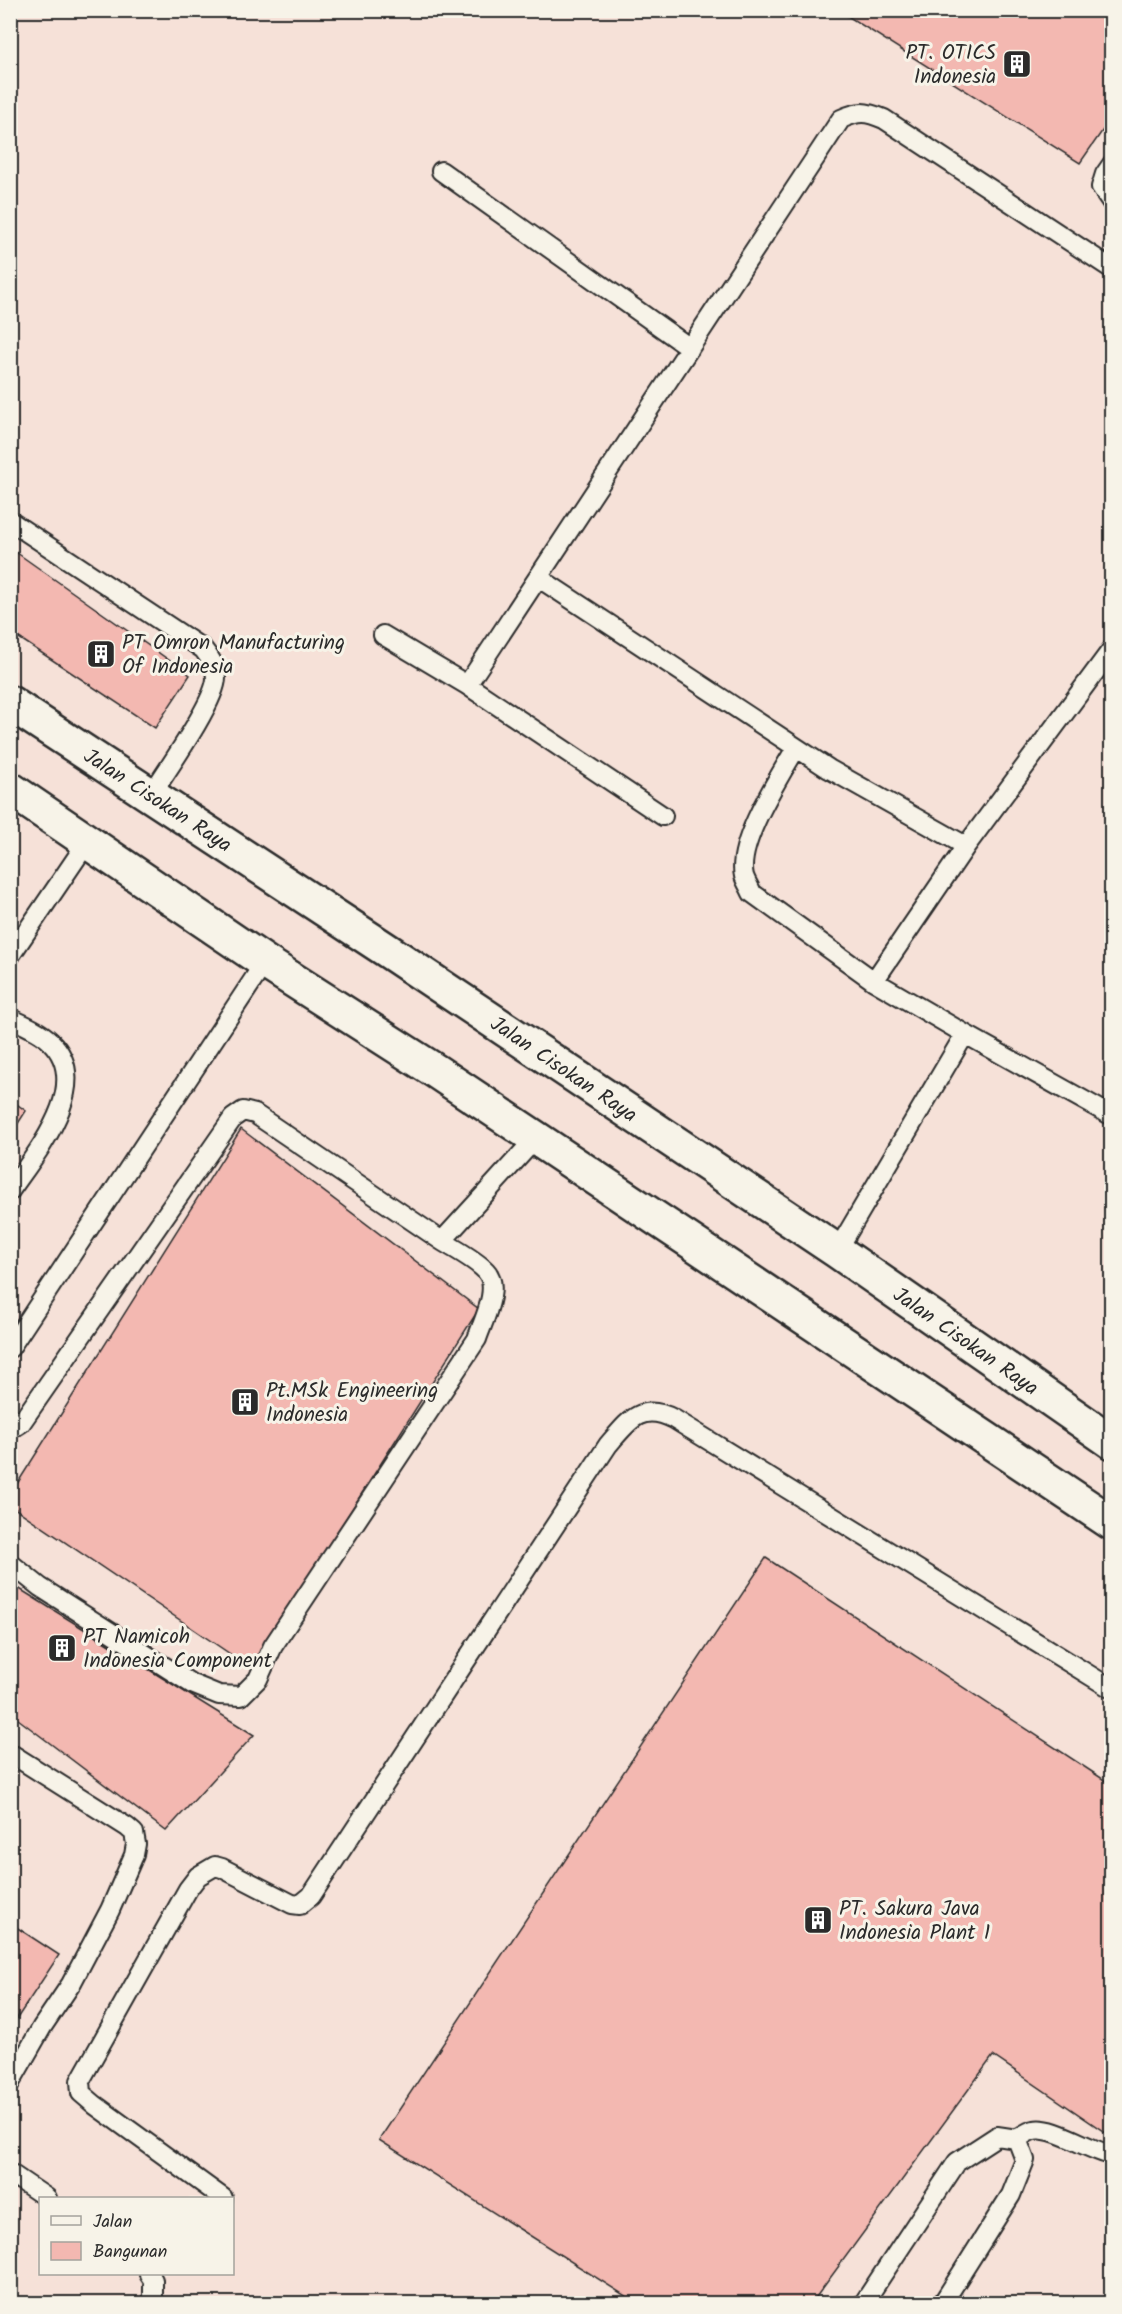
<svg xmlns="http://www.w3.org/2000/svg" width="1122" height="2314" viewBox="0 0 1122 2314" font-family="Kalam,sans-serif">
<rect width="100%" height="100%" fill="#f7f3e8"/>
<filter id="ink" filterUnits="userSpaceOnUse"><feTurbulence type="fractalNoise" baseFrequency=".0167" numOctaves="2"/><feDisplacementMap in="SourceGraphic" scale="12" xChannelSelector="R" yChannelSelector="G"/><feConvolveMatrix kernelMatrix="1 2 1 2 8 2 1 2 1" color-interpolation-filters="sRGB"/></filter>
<g filter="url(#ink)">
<path fill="#f6e1d8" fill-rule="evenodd" d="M 11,11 L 1111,11 L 1111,2303 L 11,2304 ZM 40,2198 L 232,2198 L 232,2274 L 40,2274 Z"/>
<path fill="#f3b8b1" stroke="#2b2b2b" stroke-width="1.5" d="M 838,10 L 1112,10 L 1112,117 L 1080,163 Z
M 10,548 L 190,675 L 155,728 L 10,632 Z
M 10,1099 L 26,1111 L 10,1136 Z
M 241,1129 L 479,1309 L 251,1668 L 10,1505 L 10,1495 Z
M 766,1558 L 1112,1785 L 1112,2137 L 993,2056 L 811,2304 L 638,2304 L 379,2140 Z
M 10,1583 L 254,1735 L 166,1831 L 10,1713 Z
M 10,1923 L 59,1955 L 10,2029 Z"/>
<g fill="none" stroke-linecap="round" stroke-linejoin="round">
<g stroke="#2b2b2b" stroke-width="22">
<path id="service" d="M 1112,164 L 1105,174 L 1101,187 L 1112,203
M 441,171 L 690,348
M 10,521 L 203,649 C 210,658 216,666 216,678 C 216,701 165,773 151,795
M 539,578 L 829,769 L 966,846
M 383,635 L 467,685 L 841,119 C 859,111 865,111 884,119 L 1112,269
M 467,685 L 663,816
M 796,748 C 780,776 736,843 744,876 C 746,882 750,888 752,893 L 874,981 L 965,1034 L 837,1251
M 10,956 L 88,841
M 874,981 L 966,846 L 1112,649
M 10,1018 C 23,1024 40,1031 50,1041 C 95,1084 36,1153 10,1191
M 965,1034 L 1112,1116
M 10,1348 L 265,962
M 10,1430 L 21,1423 L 233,1118 L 243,1111 L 255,1114 L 442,1241 L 536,1138
M 10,1563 L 40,1587 L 192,1684 L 219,1695 L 241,1696 L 258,1679 L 273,1646 L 477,1339 C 483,1321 501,1287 486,1271 C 476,1260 455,1249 442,1241
M 10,1753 L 127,1827 L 134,1833 L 136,1844 L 134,1855 L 110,1910 L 71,1984 L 42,2027 L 10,2083
M 1017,2139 C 1022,2136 1028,2131 1034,2130 C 1055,2126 1089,2151 1112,2155
M 10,2173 L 47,2198
M 223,2198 L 95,2105 L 81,2093 L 80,2081 L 188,1889 L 198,1876 L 215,1866 L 222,1868 L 292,1904 L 300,1905 L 311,1896 L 608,1445 C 629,1421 640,1402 674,1419 L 1112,1689
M 149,2274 L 153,2280 L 153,2304
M 863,2304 L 957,2162 L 997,2136 L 1017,2139 L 1025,2160 L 1011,2195 L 942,2304"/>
</g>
<g stroke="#2b2b2b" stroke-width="38">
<path id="minor" d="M 10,703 L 388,951 L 837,1251 L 1112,1442
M 10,789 L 265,962 L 437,1072 L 1112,1523"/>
</g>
<use href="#service" stroke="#f7f3e8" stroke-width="18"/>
<use href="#minor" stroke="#f7f3e8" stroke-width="33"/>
</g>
</g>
<defs>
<g id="building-square" transform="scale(1.5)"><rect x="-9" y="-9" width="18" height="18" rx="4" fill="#2b2b2b" stroke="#f7f3e8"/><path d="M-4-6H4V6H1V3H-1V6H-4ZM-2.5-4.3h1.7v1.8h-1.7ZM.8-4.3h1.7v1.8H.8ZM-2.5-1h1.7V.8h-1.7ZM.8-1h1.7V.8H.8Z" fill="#fff"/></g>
</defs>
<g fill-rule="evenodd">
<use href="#building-square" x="1017" y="64"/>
<use href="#building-square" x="101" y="654"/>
<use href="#building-square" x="245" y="1402"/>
<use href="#building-square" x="62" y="1648"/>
<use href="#building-square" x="818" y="1920"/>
</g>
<g text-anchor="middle" stroke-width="6" stroke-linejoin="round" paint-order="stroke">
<g font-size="21" fill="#2b2b2b" stroke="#f7f3e8" text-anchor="start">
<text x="996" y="59" text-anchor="end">PT. OTICS<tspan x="996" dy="24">Indonesia</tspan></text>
<text x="122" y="649">PT Omron Manufacturing<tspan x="122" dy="24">Of Indonesia</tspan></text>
<text x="266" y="1397">Pt.MSk Engineering<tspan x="266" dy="24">Indonesia</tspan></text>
<text x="83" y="1643">PT Namicoh<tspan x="83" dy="24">Indonesia Component</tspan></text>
<text x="839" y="1915">PT. Sakura Java<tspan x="839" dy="24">Indonesia Plant 1</tspan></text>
</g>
<g font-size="21" fill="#2b2b2b" stroke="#f7f3e8">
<text transform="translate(158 800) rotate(33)" y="7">Jalan Cisokan Raya</text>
<text transform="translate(564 1069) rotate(34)" y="7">Jalan Cisokan Raya</text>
<text transform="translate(966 1341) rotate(35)" y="7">Jalan Cisokan Raya</text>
</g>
</g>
<rect width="1122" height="2314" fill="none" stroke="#f7f3e8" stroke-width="36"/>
<rect x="18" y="18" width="1086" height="2278" fill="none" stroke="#2b2b2b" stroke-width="2" filter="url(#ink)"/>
<rect x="39" y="2197" width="195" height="78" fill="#f7f3e8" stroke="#a5a39c" stroke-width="1.5"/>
<rect x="51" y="2216" width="30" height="9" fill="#f7f3e8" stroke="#a5a39c" stroke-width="1.5"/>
<text x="93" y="2227" font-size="18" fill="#2b2b2b">Jalan</text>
<rect x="51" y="2242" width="30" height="18" fill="#f3b8b1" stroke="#a5a39c" stroke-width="1.5"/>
<text x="93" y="2257" font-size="18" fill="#2b2b2b">Bangunan</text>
</svg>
